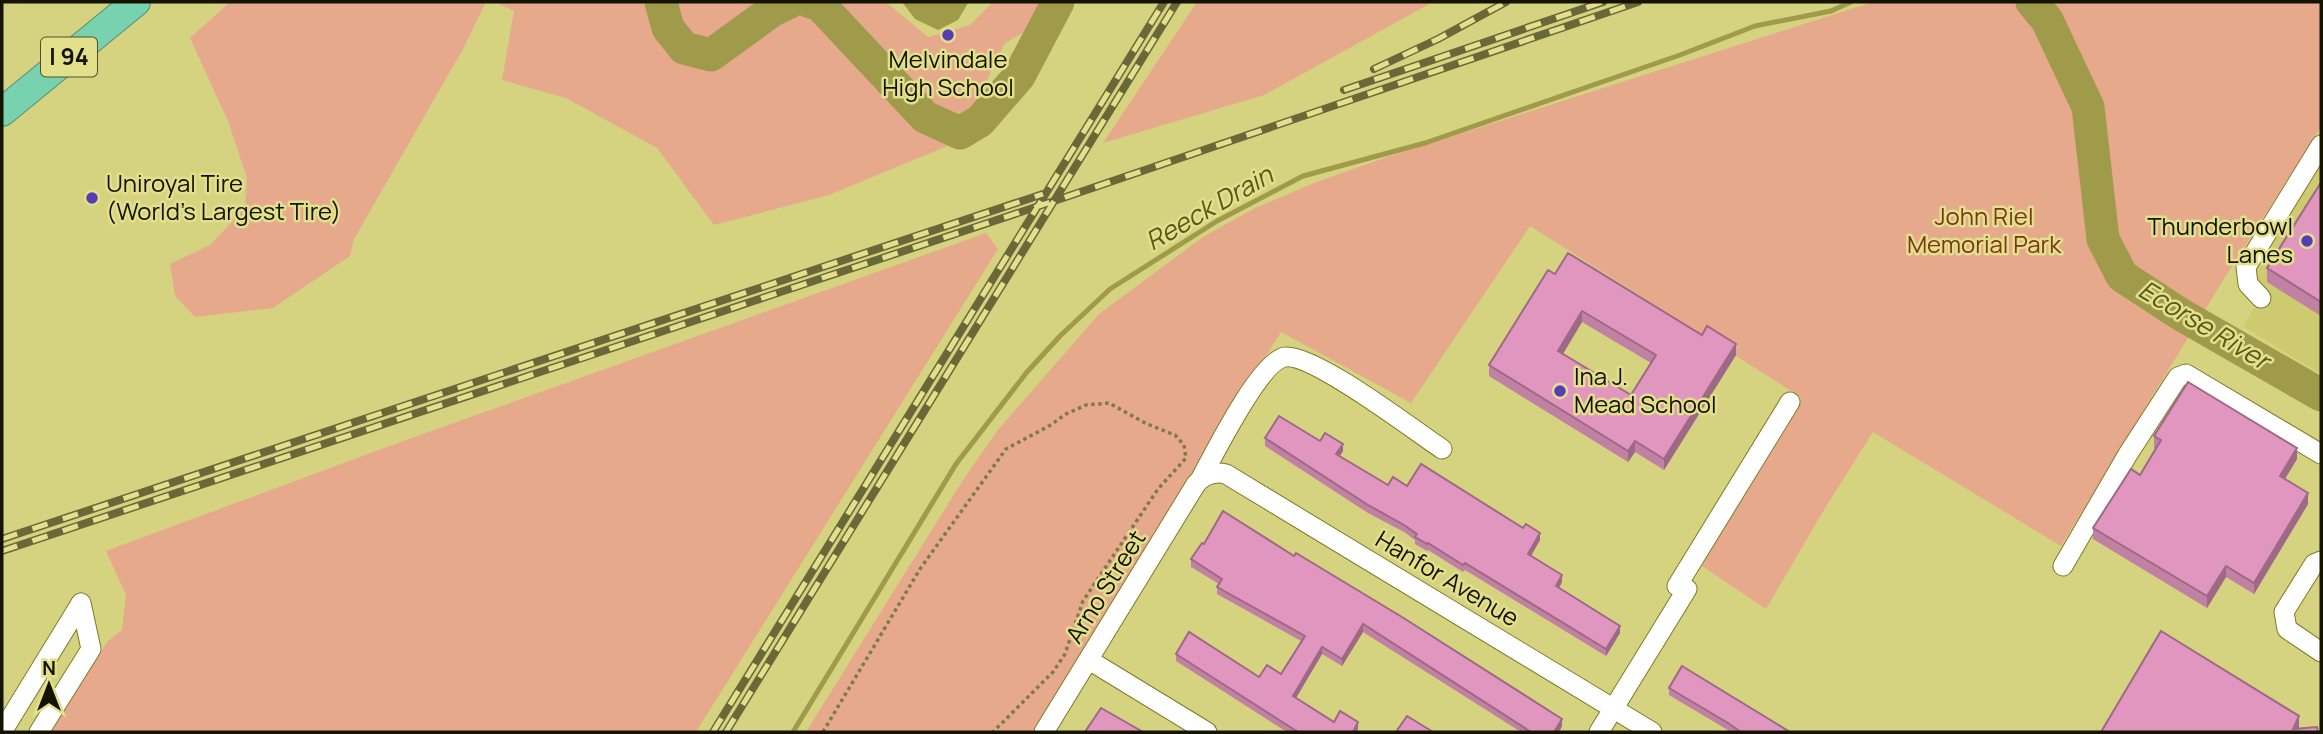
<svg xmlns="http://www.w3.org/2000/svg" width="2323" height="734" viewBox="0 0 2323 734" font-family="Manrope,sans-serif">
<rect width="100%" height="100%" fill="#d5d280"/>
<path fill="#ceca6f" d="M 2321,145 L 2321,374 L 2243,326 L 2261,298 L 2248,284 Z"/>
<path fill="#e6a98c" d="M 230,2 L 486,2 L 463,49 L 354,239 L 350,256 L 273,308 L 195,317 L 175,296 L 170,264 L 210,245 L 245,208 L 247,178 L 228,121 L 190,38 Z
M 495,2 L 886,2 L 928,37 L 970,25 L 993,2 L 1070,2 L 1056,14 L 1005,43 L 957,142 L 829,195 L 714,225 L 657,148 L 566,98 L 502,80 L 514,11 Z
M 1197,2 L 1433,2 L 1264,95 L 1103,143 Z
M 1873,2 L 2321,2 L 2321,127 L 2222,282 L 2061,546 L 1873,432 L 1825,508 L 1766,609 L 1702,566 L 1801,397 L 1530,226 L 1411,403 L 1281,332 L 1032,732 L 806,732 L 963,480 L 997,431 L 1099,314 L 1203,237 L 1255,208 L 1314,183 L 1387,157 Z
M 986,233 L 998,249 L 696,732 L 50,732 L 108,641 L 122,630 L 126,595 L 106,551 L 395,444 Z"/>
<path fill="#9f9b4b" d="M 902,2 L 968,2 L 968,3 L 958,20 L 938,30 L 915,19 Z"/>
<g fill="none" stroke-linecap="round" stroke-linejoin="round">
<path stroke="#9f9b4b" stroke-width="5" d="M 793,732 L 956,464 L 1027,372 L 1060,336 L 1110,289 L 1217,221 L 1303,176 L 1425,143 L 1680,55 L 1755,26 L 1831,11 L 1851,2"/>
<path stroke="#9f9b4b" stroke-width="33" d="M 661,2 L 668,28 L 684,48 L 711,55 L 773,10 L 790,2
M 810,2 L 819,4 L 925,117 L 960,133 L 980,121 L 1019,76 L 1058,2
M 2032,2 L 2047,20 L 2088,107 L 2103,239 L 2122,276 L 2180,314 L 2321,395"/>
<g stroke="#7e7a27" stroke-width="21">
<path id="minor" d="M 2261,298 L 2248,284 L 2246,267 L 2321,145
M 1200,480 C 1213,456 1260,361 1285,357 C 1313,353 1415,431 1442,449
M 2321,561 L 2314,564 L 2284,612 L 2287,629 L 2321,652
M 2063,566 L 2128,454 L 2178,377 L 2186,374 L 2321,454
M 1677,586 L 1790,402
M 1089,660 L 1207,732
M 2,732 L 81,603
M 39,732 L 91,649 L 81,603
M 1044,732 L 1196,484 C 1204,475 1214,471 1226,474 L 1652,732
M 1599,732 L 1687,589"/>
</g>
<g stroke="#568f72" stroke-width="30">
<path id="highway" d="M 2,112 L 136,2"/>
</g>
<path stroke="#7d7b46" stroke-width="3.5" stroke-dasharray="3.5 3.5" stroke-linecap="butt" d="M 823,732 L 920,569 L 1006,449 L 1049,426 L 1066,414 L 1086,405 L 1109,403 L 1147,424 L 1175,435 L 1184,445 L 1186,458 L 1158,489 L 1083,601 L 1065,654 L 1053,672 L 993,732"/>
<use href="#minor" stroke="#fff" stroke-width="19"/>
<use href="#highway" stroke="#79d2af" stroke-width="28"/>
<g stroke="#6a6839" stroke-width="8">
<path id="rail" d="M 1374,69 L 1438,39 L 1506,2
M 1344,90 L 1603,2
M 2,539 L 1043,194
M 2,551 L 1054,201 L 1638,2
M 713,732 L 1164,2
M 726,732 L 1177,2"/>
</g>
<use href="#rail" stroke="#e2df8d" stroke-width="5" stroke-dasharray="16" stroke-linecap="butt"/>
</g>
<path fill="#c181a3" fill-rule="evenodd" d="M 2321,184 L 2321,316 L 2267,282 L 2267,268 Z
M 1555,274 L 1702,335 L 1736,355 L 1664,470 L 1635,452 L 1628,462 L 1489,376 L 1489,365 ZM 1582,322 L 1651,363 L 1631,395 L 1563,354 Z
M 2154,436 L 2297,459 L 2285,479 L 2308,504 L 2254,594 L 2226,577 L 2207,608 L 2093,539 L 2093,528 L 2140,475 L 2156,449 L 2154,448 Z
M 1265,438 L 1320,441 L 1343,451 L 1340,456 L 1388,485 L 1407,486 L 1540,540 L 1531,556 L 1562,582 L 1559,588 L 1620,633 L 1606,656 L 1465,570 L 1463,572 L 1428,550 L 1427,551 L 1415,544 L 1415,540 L 1404,532 L 1368,513 L 1265,446 Z
M 1202,543 L 1562,726 L 1559,732 L 1521,732 L 1363,632 L 1342,666 L 1322,654 L 1296,698 L 1334,722 L 1358,729 L 1357,732 L 1287,732 L 1176,661 L 1176,654 L 1259,677 L 1281,674 L 1301,641 L 1217,594 L 1217,587 L 1219,584 L 1191,567 L 1191,559 Z
M 1669,688 L 1790,732 L 1731,732 L 1669,695 Z"/>
<path fill="#9d6985" d="M 1582,311 L 1582,322 L 1558,362 L 1558,351 Z
M 1736,344 L 1736,355 L 1664,470 L 1664,459 Z
M 1635,441 L 1635,452 L 1628,462 L 1628,451 Z
M 1343,444 L 1343,451 L 1336,461 L 1336,454 Z
M 2297,448 L 2297,459 L 2280,487 L 2280,476 Z
M 2308,493 L 2308,504 L 2254,594 L 2254,583 Z
M 1540,533 L 1540,540 L 1528,561 L 1528,554 Z
M 2226,566 L 2226,577 L 2207,608 L 2207,596 Z
M 1562,575 L 1562,582 L 1556,593 L 1556,586 Z
M 1363,624 L 1363,632 L 1342,666 L 1342,659 Z
M 1620,626 L 1620,633 L 1606,656 L 1606,649 Z
M 1322,647 L 1322,654 L 1293,703 L 1293,696 Z
M 2299,716 L 2299,731 L 2293,729 Z
M 1562,719 L 1562,726 L 1559,732 L 1554,732 Z
M 1358,722 L 1358,729 L 1357,732 L 1353,732 Z"/>
<path fill="#e096be" stroke="#9d6985" stroke-width="2" fill-rule="evenodd" d="M 2320,184 L 2321,184 L 2321,302 L 2267,268 Z
M 1568,253 L 1702,335 L 1707,326 L 1736,344 L 1664,459 L 1635,441 L 1628,451 L 1489,365 L 1548,270 L 1555,274 ZM 1582,311 L 1656,355 L 1631,395 L 1558,351 Z
M 2188,382 L 2297,448 L 2280,476 L 2308,493 L 2254,583 L 2226,566 L 2207,596 L 2093,528 L 2131,469 L 2140,475 L 2161,440 L 2154,436 Z
M 1279,416 L 1320,441 L 1325,433 L 1343,444 L 1336,454 L 1388,485 L 1393,477 L 1407,486 L 1421,464 L 1523,528 L 1526,524 L 1540,533 L 1528,554 L 1562,575 L 1556,586 L 1620,626 L 1606,649 L 1465,563 L 1463,565 L 1428,543 L 1427,544 L 1415,537 L 1417,534 L 1404,525 L 1368,505 L 1265,438 Z
M 1223,511 L 1294,556 L 1296,553 L 1402,617 L 1562,719 L 1554,732 L 1531,732 L 1363,624 L 1342,659 L 1322,647 L 1293,696 L 1334,722 L 1340,711 L 1358,722 L 1353,732 L 1298,732 L 1176,654 L 1189,632 L 1259,677 L 1267,665 L 1281,674 L 1305,636 L 1217,587 L 1222,579 L 1191,559 L 1202,543 L 1204,544 Z
M 2161,631 L 2299,716 L 2293,729 L 2317,727 L 2318,732 L 2101,732 Z
M 1682,666 L 1790,732 L 1741,732 L 1728,723 L 1669,688 Z
M 1101,708 L 1143,732 L 1085,732 Z
M 1407,716 L 1433,732 L 1396,732 Z"/>
<g fill="#563db5" stroke="#e2df8d" stroke-width="2.5">
<circle cx="948" cy="35" r="7"/>
<circle cx="92" cy="198" r="7"/>
<circle cx="2307" cy="241" r="7"/>
<circle cx="1560" cy="391" r="7"/>
</g>
<g text-anchor="middle" stroke-width="5" stroke-linejoin="round" paint-order="stroke">
<rect fill="#e2df8d" stroke="#52502a" stroke-width="2" x="41" y="37.5" width="56" height="39" rx="5"/>
<g font-size="23" font-weight="bold" fill="#141300">
<text x="69" y="65">I 94</text>
</g>
<g font-size="24" fill="#141300" stroke="#e2df8d" text-anchor="start">
<text x="948" y="68" text-anchor="middle">Melvindale<tspan x="948" dy="28">High School</tspan></text>
<text x="106" y="192">Uniroyal Tire<tspan x="106" dy="28">(World's Largest Tire)</tspan></text>
<text x="2293" y="235" text-anchor="end">Thunderbowl<tspan x="2293" dy="28">Lanes</tspan></text>
<text x="1574" y="385">Ina J.<tspan x="1574" dy="28">Mead School</tspan></text>
</g>
<g font-size="24" fill="#7b3811" stroke="#e2df8d">
<text x="1984" y="225">John Riel<tspan x="1984" dy="28">Memorial Park</tspan></text>
</g>
<g font-size="24" fill="#141300" stroke="#e2df8d">
<text transform="translate(1447 579) rotate(31)" y="8">Hanfor Avenue</text>
<text transform="translate(1106 587) rotate(-58)" y="8">Arno Street</text>
</g>
<g font-size="26" font-style="italic" fill="#5a571b" stroke="#e2df8d">
<text transform="translate(1209 208) rotate(-30)" y="9">Reeck Drain</text>
<text transform="translate(2204 325) rotate(31)" y="9">Ecorse River</text>
</g>
</g>
<rect width="2323" height="734" fill="none" stroke="#141300" stroke-width="7"/>
<g transform="translate(49 685)" stroke="#e2df8d" stroke-width="5" paint-order="stroke">
<path d="M0-5L12 26L0 18L-12 26Z" fill="#141300"/>
<text y="-10" font-size="19" font-weight="bold" text-anchor="middle" fill="#141300">N</text>
</g>
</svg>
